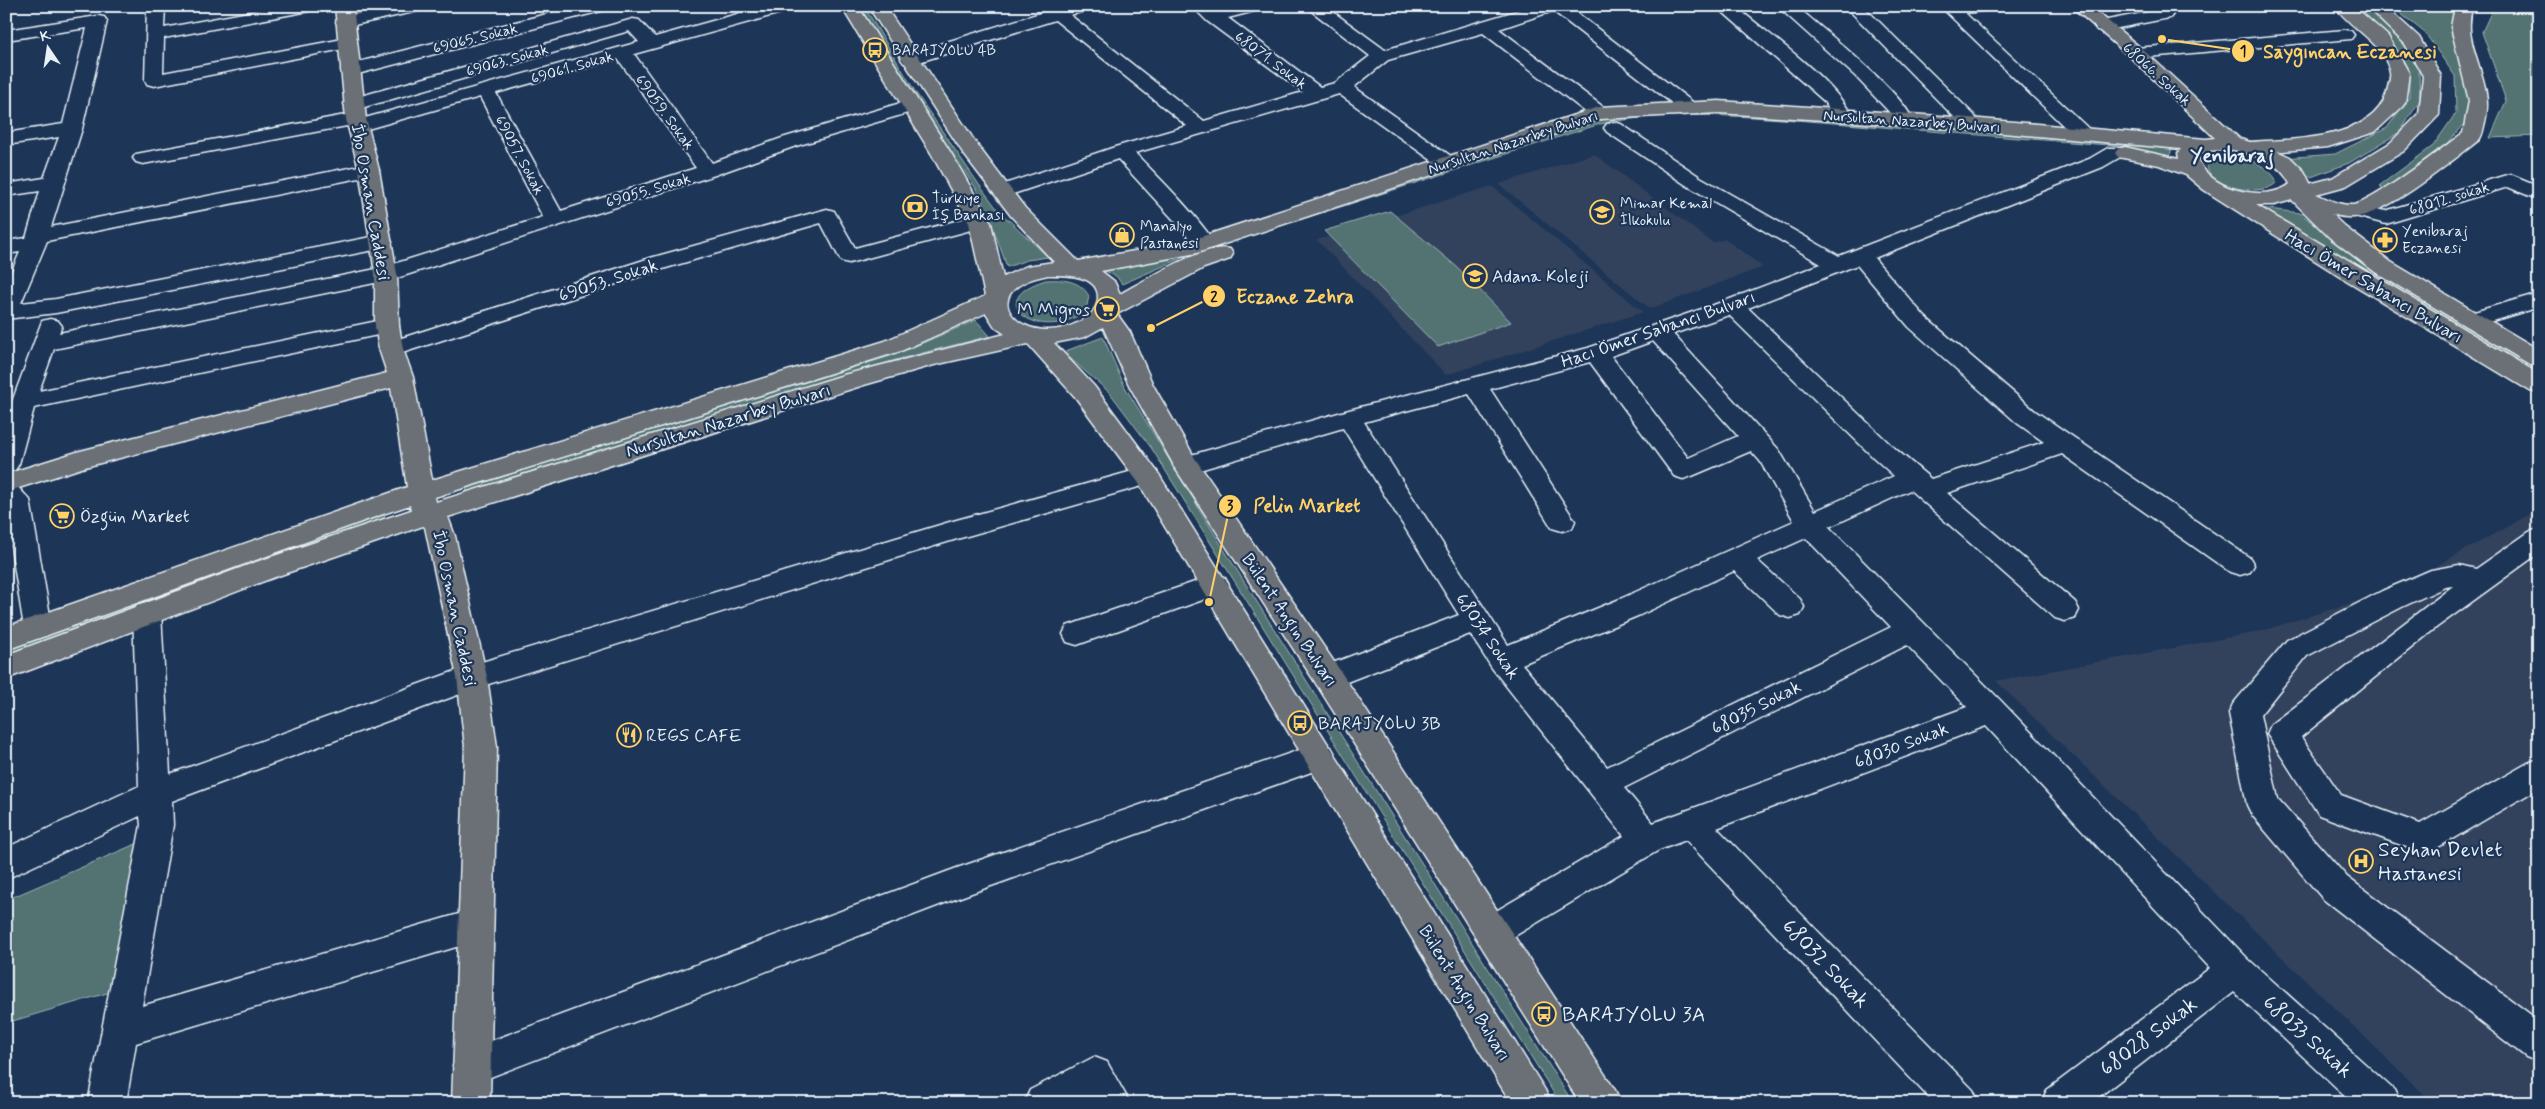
<svg xmlns="http://www.w3.org/2000/svg" width="2545" height="1109" viewBox="0 0 2545 1109" font-family="Mynerve,sans-serif">
<rect width="100%" height="100%" fill="#1d3557"/>
<filter id="ink" filterUnits="userSpaceOnUse"><feTurbulence type="fractalNoise" baseFrequency=".02" numOctaves="2"/><feDisplacementMap in="SourceGraphic" scale="10" xChannelSelector="R" yChannelSelector="G"/><feConvolveMatrix kernelMatrix="1 2 1 2 8 2 1 2 1" color-interpolation-filters="sRGB"/></filter>
<g filter="url(#ink)">
<path fill="#31435d" d="M 1594,154 L 1713,243 L 1725,239 L 1763,267 L 1650,309 L 1499,184 Z
M 1492,186 L 1643,312 L 1446,375 L 1317,240 Z
M 2539,509 L 2539,1103 L 2433,1103 L 1996,681 L 2258,632 L 2393,590 Z"/>
<path fill="#527373" stroke="#9db2b6" d="M 859,6 L 864,6 L 916,93 L 980,186 L 998,210 L 1048,257 L 1027,260 L 1007,267 L 988,213 L 975,187 L 912,94 Z
M 2352,6 L 2361,6 L 2368,10 L 2390,28 L 2413,55 L 2419,72 L 2420,100 L 2400,132 L 2349,163 L 2311,177 L 2283,158 L 2335,154 L 2387,128 L 2409,97 L 2409,71 L 2399,53 L 2379,29 Z
M 2391,6 L 2455,6 L 2451,33 L 2466,78 L 2470,99 L 2467,120 L 2443,148 L 2386,189 L 2379,186 L 2433,146 L 2456,113 L 2455,76 L 2425,33 Z
M 2494,6 L 2539,6 L 2539,136 L 2490,138 L 2506,101 L 2482,32 Z
M 1706,112 L 2172,146 L 2170,157 L 2122,146 C 2030,139 1938,132 1846,124 C 1764,118 1681,108 1600,124 L 1187,256 L 1122,284 L 1116,276 L 1103,270 L 1270,227 L 1597,121 L 1621,116 Z
M 2220,157 C 2240,156 2263,161 2275,178 L 2276,183 C 2261,199 2200,185 2208,162 Z
M 2261,208 L 2300,213 L 2357,258 L 2539,370 L 2539,374 Z
M 1390,211 L 1457,267 L 1511,322 L 1438,347 L 1324,231 Z
M 1046,280 C 1063,279 1080,280 1089,296 L 1086,310 C 1042,347 978,300 1046,280 Z
M 976,320 L 990,336 L 899,359 L 467,492 L 466,488 L 897,354 Z
M 1103,337 L 1125,387 L 1228,556 L 1573,1103 L 1560,1103 L 1152,449 L 1110,393 L 1063,352 Z
M 384,515 L 385,519 L 102,618 L 6,655 L 6,649 L 105,611 Z
M 138,843 L 114,991 L 6,1023 L 6,900 Z"/>
<g fill="none" stroke-linecap="round" stroke-linejoin="round">
<g stroke="#e8f1f8" stroke-width="3">
<path id="minor" d="M 147,6 L 165,6 L 164,28 L 280,6 L 317,6 L 309,11 L 164,38 L 163,73 L 348,38 L 354,39 L 357,43 L 354,47 L 348,48 L 154,86 L 147,84 L 145,80 Z
M 392,6 L 425,6 L 423,10 L 345,27 L 339,26 L 336,22 L 339,18 Z
M 578,6 L 607,6 L 605,10 L 350,76 L 343,74 L 341,70 L 343,66 Z
M 766,6 L 794,6 L 792,10 L 634,54 L 712,163 L 782,138 L 904,102 L 918,102 L 921,106 L 918,110 L 796,146 L 715,175 L 394,279 L 54,349 L 39,391 L 387,319 L 395,321 L 399,326 L 395,331 L 387,333 L 34,408 L 19,464 L 15,470 L 6,473 L 6,418 L 42,321 L 50,319 L 58,321 L 62,326 L 59,333 L 381,268 L 543,217 L 480,97 L 357,132 L 350,130 L 347,126 L 143,164 L 136,162 L 133,158 L 136,154 L 356,113 L 365,118 L 639,42 L 629,31 L 354,110 L 347,108 L 344,104 L 347,100 L 633,19 L 639,20 L 655,37 ZM 618,59 L 696,168 L 561,211 L 496,93 Z
M 1063,6 L 1090,6 L 1088,10 L 1070,15 L 1204,121 L 1303,92 L 1207,21 L 1192,6 L 1211,6 L 1217,10 L 1233,6 L 1261,6 L 1259,10 L 1228,18 L 1320,87 L 1335,83 L 1370,56 L 1305,6 L 1325,6 L 1385,50 L 1533,6 L 1568,6 L 1699,107 L 1696,111 L 1682,111 L 1553,11 L 1499,29 L 1606,109 L 1609,113 L 1606,117 L 1592,117 L 1483,33 L 1388,60 L 1354,87 L 1455,159 L 1458,163 L 1455,167 L 1441,167 L 1339,94 L 1135,153 C 1163,182 1192,210 1215,243 L 1212,248 L 1204,250 L 1196,248 L 1183,230 L 1118,159 L 1010,195 L 1003,197 L 996,195 L 993,191 L 996,187 L 1115,147 L 1187,126 L 1055,20 L 916,63 L 904,63 L 901,59 L 904,55 Z
M 1716,6 L 1735,6 C 1773,38 1827,74 1852,115 L 1849,119 L 1835,119 L 1824,101 Z
M 1777,6 L 1796,6 C 1818,25 1907,96 1912,120 L 1909,124 L 1895,124 L 1892,115 L 1855,76 Z
M 1845,6 L 1863,6 L 1974,115 L 1979,124 L 1976,128 L 1962,128 L 1958,121 Z
M 1940,6 L 1992,6 L 1984,11 L 1965,13 L 2090,130 L 2093,134 L 2090,138 L 2076,138 Z
M 2151,6 L 2169,6 L 2173,14 L 2170,18 L 2164,19 L 2103,31 L 2097,30 L 2094,26 L 2097,22 L 2154,11 Z
M 98,16 L 104,17 L 107,21 L 82,129 L 51,227 L 369,164 L 376,166 L 379,170 L 376,174 L 369,176 L 47,241 L 21,303 L 56,299 L 381,235 L 389,237 L 392,242 L 389,247 L 56,313 L 6,319 L 6,285 L 20,252 L 6,254 L 6,241 L 26,238 L 40,191 L 6,196 L 6,184 L 44,178 L 59,137 L 6,145 L 6,133 L 63,124 L 87,28 L 6,40 L 6,30 Z
M 2345,30 L 2351,31 L 2354,35 L 2351,39 L 2136,58 L 2130,57 L 2127,53 L 2130,49 L 2136,48 Z
M 1614,122 L 1621,124 L 1700,177 L 1839,256 L 2089,159 L 2108,148 L 2122,148 L 2125,152 L 2122,156 L 2103,167 L 1874,258 L 1925,317 L 2035,411 L 2250,558 L 2254,565 L 2250,572 L 2240,575 L 2230,572 L 2062,454 L 1947,493 L 2075,602 L 2079,610 L 2075,618 L 2065,621 L 2055,618 L 1910,490 L 1829,527 L 2002,702 L 2247,958 L 2394,1090 L 2400,1103 L 2353,1103 L 2234,992 L 2091,1103 L 2041,1103 L 2047,1090 L 2210,968 L 1986,726 L 1717,828 L 1973,1090 L 1979,1103 L 1934,1103 L 1686,840 L 1659,850 L 1503,943 L 1491,948 L 1479,943 L 1474,932 L 1479,921 L 1624,836 L 1492,668 L 1470,634 L 1339,685 L 1328,689 L 1317,685 L 1313,677 L 1317,669 L 1459,615 L 1343,428 L 1186,474 L 1177,471 L 1173,465 L 1177,459 L 1349,410 L 1588,348 L 1725,301 L 1821,264 L 1686,185 L 1607,132 L 1604,128 L 1607,124 ZM 1857,265 L 1909,327 L 2017,423 L 2044,442 L 1931,479 L 1892,446 L 1748,308 ZM 1729,315 L 1874,458 L 1894,476 L 1815,511 L 1779,450 L 1673,334 ZM 1653,341 L 1738,436 L 1688,458 L 1611,356 ZM 1590,362 L 1674,476 L 1683,479 L 1692,476 L 1751,451 L 1760,461 L 1794,521 L 1620,599 L 1508,645 L 1364,422 L 1469,394 L 1552,528 L 1562,531 L 1572,528 L 1575,521 L 1490,389 ZM 1806,538 L 1891,627 L 1607,767 L 1522,664 L 1640,615 L 1734,571 L 1780,615 L 1790,618 L 1800,615 L 1804,607 L 1800,599 L 1757,560 ZM 1907,645 L 1967,707 L 1653,823 L 1624,788 Z
M 2510,174 L 2539,186 L 2539,200 L 2508,187 L 2386,224 L 2351,215 L 2347,211 L 2351,207 L 2358,205 L 2385,211 Z
M 827,209 L 834,211 L 855,248 L 978,215 L 986,216 L 989,221 L 986,226 L 849,263 L 841,261 L 821,223 L 666,268 L 399,354 L 391,356 L 383,354 L 379,349 L 383,344 L 650,258 Z
M 2539,293 L 2539,307 L 2472,327 L 2464,325 L 2460,320 L 2464,315 Z
M 1147,467 L 1156,470 L 1160,476 L 1156,482 L 957,539 L 479,687 L 172,801 L 173,825 L 142,1006 L 476,909 L 488,914 L 493,925 L 488,936 L 476,941 L 136,1043 L 126,1103 L 88,1103 L 141,825 L 140,816 L 6,879 L 6,848 L 139,786 L 133,613 L 137,605 L 147,602 L 157,605 L 161,613 L 170,774 L 472,665 L 953,521 Z
M 6,482 L 15,484 L 30,500 L 52,627 L 48,635 L 38,638 L 28,635 L 24,627 L 6,516 Z
M 2539,529 L 2539,553 L 2437,627 L 2301,737 L 2341,795 L 2420,824 L 2528,763 L 2539,759 L 2539,788 L 2435,849 L 2423,853 L 2319,815 L 2267,734 L 2271,725 L 2453,586 L 2445,587 L 2402,607 L 2307,656 L 2260,715 L 2278,799 L 2347,877 L 2539,1021 L 2539,1062 L 2526,1057 L 2323,899 L 2252,815 L 2247,805 L 2229,713 L 2233,704 L 2287,640 L 2382,591 L 2431,570 L 2459,565 L 2476,569 L 2529,532 Z
M 1215,575 L 1225,578 L 1229,585 L 1225,592 L 1077,645 L 1067,642 L 1063,634 L 1067,626 Z
M 1320,743 L 1331,747 L 1336,756 L 1331,765 L 963,896 L 472,1084 L 459,1079 L 453,1066 L 459,1053 L 472,1048 L 957,868 Z
M 1094,1057 L 1107,1062 L 1130,1103 L 1090,1103 L 1087,1099 L 1081,1103 L 1024,1103 L 1030,1090 Z"/>
</g>
<g stroke="#e8f1f8" stroke-width="3">
<path id="major" d="M 335,6 L 353,6 L 366,119 L 379,170 L 397,274 L 399,326 L 403,349 L 413,377 L 432,480 L 885,341 L 985,296 L 969,223 L 931,153 L 841,6 L 858,6 L 951,153 L 991,223 L 1003,277 L 1027,266 L 1054,262 L 1011,216 L 963,153 L 868,6 L 885,6 L 978,146 L 1025,208 L 1078,261 L 1185,242 L 1599,107 L 1719,101 L 1969,118 L 2206,139 L 2215,138 L 2130,57 L 2071,6 L 2090,6 L 2142,49 L 2240,139 L 2270,148 L 2290,157 L 2304,171 L 2311,185 L 2307,191 L 2345,227 L 2391,262 L 2539,350 L 2539,368 L 2531,365 L 2375,272 L 2329,237 L 2292,200 L 2274,205 L 2256,205 L 2539,374 L 2539,393 L 2530,391 L 2341,277 L 2204,190 L 2186,175 L 2159,165 L 2118,157 L 2115,153 L 2118,149 L 2125,147 L 2179,159 L 2178,153 L 2181,149 L 1969,130 L 1719,113 L 1601,119 L 1197,253 L 1101,271 L 1114,281 L 1120,294 C 1144,281 1205,243 1230,249 L 1233,254 L 1230,259 L 1204,268 L 1117,314 L 1130,332 L 1153,385 L 1196,460 L 1339,669 L 1615,1090 L 1621,1103 L 1580,1103 L 1317,685 L 1177,471 L 1129,385 L 1103,327 L 1085,337 L 1054,343 L 1094,386 L 1156,470 L 1545,1090 L 1551,1103 L 1511,1103 L 1138,482 L 1076,398 L 1028,344 L 934,365 L 864,385 L 448,517 L 455,536 L 487,677 L 497,747 L 490,1103 L 452,1103 L 465,747 L 457,677 L 425,527 L 423,526 L 275,577 L 6,679 L 6,655 L 256,562 L 411,510 L 410,505 L 386,513 L 6,650 L 6,627 L 407,487 L 391,388 L 85,467 L 6,492 L 6,474 L 80,451 L 387,373 L 379,349 L 375,326 L 375,274 L 359,170 L 346,119 ZM 2233,150 C 2255,155 2280,162 2290,184 C 2266,204 2202,189 2198,155 C 2209,149 2221,150 2233,150 ZM 1048,275 C 1064,275 1098,274 1098,297 C 1098,308 1090,316 1081,321 C 1023,353 967,290 1048,275 ZM 986,313 L 995,327 L 1005,334 L 847,374 L 436,502 L 435,497 L 901,351 Z"/>
</g>
<g stroke="#e8f1f8" stroke-width="3">
<path id="highway" d="M 2335,6 L 2354,6 L 2388,36 L 2409,73 L 2405,103 L 2402,107 L 2375,132 L 2328,147 L 2251,154 L 2244,152 L 2241,148 L 2244,144 L 2251,142 C 2293,139 2379,141 2388,87 C 2389,83 2391,76 2390,72 C 2383,41 2351,30 2335,6 Z
M 2366,6 L 2385,6 L 2419,37 L 2441,76 L 2439,115 L 2404,151 L 2346,186 L 2316,194 C 2328,199 2340,206 2353,205 C 2372,203 2443,147 2463,133 L 2469,101 L 2451,27 L 2455,6 L 2473,6 C 2459,45 2496,79 2485,122 C 2483,129 2483,135 2479,140 C 2451,161 2388,215 2354,217 C 2341,218 2325,213 2313,208 C 2304,205 2292,201 2287,193 L 2290,189 L 2332,178 L 2390,143 L 2419,114 L 2423,76 L 2405,44 Z"/>
</g>
<use href="#minor" fill="#1d3557" fill-rule="evenodd"/>
<use href="#major" fill="#6a7074" fill-rule="evenodd"/>
<use href="#highway" fill="#6a7074" fill-rule="evenodd"/>
</g>
</g>
<defs>
<g id="bus-ring" transform="scale(1.25)"><circle r="9.5" fill="#1d3557" stroke="#ffd166" stroke-width="1.5"/><path d="M-5-6H5V4H4V6H2V4H-2V6H-4V4H-5ZM-3.5-4V0h7V-4ZM-3.5 1.2v1.5H-2V1.2ZM2 1.2v1.5H3.5V1.2Z" fill="#ffd166"/></g>
<g id="bank-ring" transform="scale(1.25)"><circle r="9.5" fill="#1d3557" stroke="#ffd166" stroke-width="1.5"/><path d="M-6-4H6V4H-6ZM0-2.3a2.3 2.3 0 1 0 0 4.6a2.3 2.3 0 1 0 0-4.6Z" fill="#ffd166"/></g>
<g id="school-ring" transform="scale(1.25)"><circle r="9.5" fill="#1d3557" stroke="#ffd166" stroke-width="1.5"/><path d="M0-5L7-2L0 1L-7-2ZM-4 1L0 2.5L4 1V4Q0 6-4 4Z" fill="#ffd166"/></g>
<g id="shop-ring" transform="scale(1.25)"><circle r="9.5" fill="#1d3557" stroke="#ffd166" stroke-width="1.5"/><path d="M-5-2.5h2.3a2.7 3.5 0 0 1 5.4 0H5L5.5 6h-11ZM-1.5-2.5h3a1.5 2.3 0 0 0-3 0Z" fill="#ffd166"/></g>
<g id="pharmacy-ring" transform="scale(1.25)"><circle r="9.5" fill="#1d3557" stroke="#ffd166" stroke-width="1.5"/><path d="M-2-6h4v4h4v4h-4v4h-4v-4h-4v-4h4Z" fill="#ffd166"/></g>
<g id="supermarket-ring" transform="scale(1.25)"><circle r="9.5" fill="#1d3557" stroke="#ffd166" stroke-width="1.5"/><path d="M-6-5.5h2.5l.6 2H6L4.5 2H-2.5L-4.4-4H-6ZM-1.5 3.2a1.3 1.3 0 1 0 .1 0ZM3 3.2a1.3 1.3 0 1 0 .1 0Z" fill="#ffd166"/></g>
<g id="restaurant-ring" transform="scale(1.25)"><circle r="9.5" fill="#1d3557" stroke="#ffd166" stroke-width="1.5"/><path d="M-5-6h1v4h1v-4h1v4h1v-4h1v5L-1.5 .5V6h-2V.5L-5-1ZM5-6V6H3V1.5H1.5Q1.5-4 5-6Z" fill="#ffd166"/></g>
<g id="hospital-ring" transform="scale(1.25)"><circle r="9.5" fill="#1d3557" stroke="#ffd166" stroke-width="1.5"/><path d="M-5-5h3v3.5h4V-5h3V5h-3V1.5h-4V5h-3Z" fill="#ffd166"/></g>
</defs>
<g fill-rule="evenodd">
<use href="#bus-ring" x="875" y="50"/>
<use href="#bank-ring" x="915" y="207"/>
<use href="#school-ring" x="1602" y="212"/>
<use href="#shop-ring" x="1122" y="235"/>
<use href="#pharmacy-ring" x="2385" y="240"/>
<use href="#school-ring" x="1475" y="276"/>
<use href="#supermarket-ring" x="1107" y="309"/>
<use href="#supermarket-ring" x="62" y="516"/>
<use href="#bus-ring" x="1300" y="723"/>
<use href="#restaurant-ring" x="629" y="735"/>
<use href="#hospital-ring" x="2361" y="861"/>
<use href="#bus-ring" x="1544" y="1014"/>
</g>
<g text-anchor="middle" stroke-width="4.5" stroke-linejoin="round" paint-order="stroke">
<g font-size="15" fill="#e8f1f8" stroke="#1d3557">
<text transform="translate(475 38) rotate(-14)" y="5">69065. Sokak</text>
<text transform="translate(507 60) rotate(-16)" y="5">69063. Sokak</text>
<text transform="translate(1271 60) rotate(37)" y="5">68071. Sokak</text>
<text transform="translate(572 67) rotate(-16)" y="5">69061. Sokak</text>
<text transform="translate(2157 74) rotate(42)" y="5">68066. Sokak</text>
<text transform="translate(665 112) rotate(54)" y="5">69059. Sokak</text>
<text transform="translate(1912 121) rotate(4)" y="5">Nursultan Nazarbey Bulvarı</text>
<text transform="translate(1513 142) rotate(-18)" y="5">Nursultan Nazarbey Bulvarı</text>
<text transform="translate(520 155) rotate(62)" y="5">69057. Sokak</text>
<text transform="translate(648 190) rotate(-17)" y="5">69055. Sokak</text>
<text transform="translate(2449 198) rotate(-17)" y="5">68012. sokak</text>
</g>
<g font-size="15" fill="#e8f1f8" stroke="#1d3557" text-anchor="start">
<text x="892" y="55">BARAJYOLU 4B</text>
<text x="932" y="203">Türkiye<tspan x="932" dy="17">İş Bankası</tspan></text>
<text x="1620" y="208">Mimar Kemal<tspan x="1620" dy="17">İlkokulu</tspan></text>
<text x="1140" y="231">Manalyo<tspan x="1140" dy="17">Pastanesi</tspan></text>
<text x="2402" y="236">Yenibaraj<tspan x="2402" dy="17">Eczanesi</tspan></text>
</g>
<g font-size="18" fill="#e8f1f8" stroke="#1d3557">
<text transform="translate(371 202) rotate(80)" y="6">İbo Osman Caddesi</text>
<text transform="translate(608 280) rotate(-18)" y="6">69053. Sokak</text>
<text transform="translate(2374 286) rotate(31)" y="6">Hacı Ömer Sabancı Bulvarı</text>
<text transform="translate(1658 329) rotate(-19)" y="6">Hacı Ömer Sabancı Bulvarı</text>
<text transform="translate(728 420) rotate(-17)" y="6">Nursultan Nazarbey Bulvarı</text>
<text transform="translate(455 608) rotate(78)" y="6">İbo Osman Caddesi</text>
<text transform="translate(1290 620) rotate(56)" y="6">Bülent Angın Bulvarı</text>
<text transform="translate(1488 636) rotate(56)" y="6">68034 Sokak</text>
<text transform="translate(1756 707) rotate(-27)" y="6">68035 Sokak</text>
<text transform="translate(1901 745) rotate(-21)" y="6">68030 Sokak</text>
<text transform="translate(1465 993) rotate(58)" y="6">Bülent Angın Bulvarı</text>
</g>
<g font-size="18" fill="#e8f1f8" stroke="#1d3557" text-anchor="start">
<text x="1492" y="282">Adana Koleji</text>
<text x="1090" y="315" text-anchor="end">M Migros</text>
<text x="80" y="522">Özgün Market</text>
<text x="1318" y="729">BARAJYOLU 3B</text>
<text x="646" y="741">REGS CAFE</text>
</g>
<g font-size="19" font-weight="bold" fill="#e8f1f8" stroke="#1d3557">
<text x="2232" y="162">Yenibaraj</text>
</g>
<g font-size="21" fill="#e8f1f8" stroke="#1d3557" text-anchor="start">
<text x="2378" y="856">Seyhan Devlet<tspan x="2378" dy="24">Hastanesi</tspan></text>
<text x="1562" y="1021">BARAJYOLU 3A</text>
</g>
<g font-size="21" fill="#e8f1f8" stroke="#1d3557">
<text transform="translate(1826 963) rotate(46)" y="7">68032 Sokak</text>
<text transform="translate(2148 1036) rotate(-37)" y="7">68028 Sokak</text>
<text transform="translate(2308 1036) rotate(42)" y="7">68033 Sokak</text>
</g>
</g>
<path fill="none" stroke="#ffd166" stroke-width="2" d="M2162 39L2243 51M1151 328L1214 296M1209 602L1230 506"/>
<g fill="#ffd166" stroke="#1d3557" stroke-width="2">
<circle cx="2162" cy="39" r="5"/>
<circle cx="1151" cy="328" r="5"/>
<circle cx="1209" cy="602" r="5"/>
<circle cx="2243" cy="51" r="12"/>
<circle cx="1214" cy="296" r="12"/>
<circle cx="1230" cy="506" r="12"/>
</g>
<g font-size="15" text-anchor="middle" font-weight="bold" fill="#111">
<text x="2243" y="56">1</text>
<text x="1214" y="302">2</text>
<text x="1230" y="511">3</text>
</g>
<g font-size="19" text-anchor="middle" font-weight="bold" fill="#ffd166" stroke="#1d3557" stroke-width="4.5" stroke-linejoin="round" paint-order="stroke">
<text x="2350" y="58">Saygıncan Eczanesi</text>
<text x="1295" y="303">Eczane Zehra</text>
<text x="1307" y="512">Pelin Market</text>
</g>
<rect width="2545" height="1109" fill="none" stroke="#1d3557" stroke-width="25"/>
<rect x="12" y="12" width="2520" height="1084" fill="none" stroke="#e8f1f8" stroke-width="2" filter="url(#ink)"/>
<g transform="translate(48 48) rotate(347)" stroke="#1d3557" stroke-width="4" paint-order="stroke">
<path d="M0-4L9 19L0 12L-9 19Z" fill="#e8f1f8"/>
<text y="-8" font-size="14" font-weight="bold" text-anchor="middle" fill="#e8f1f8">K</text>
</g>
</svg>
